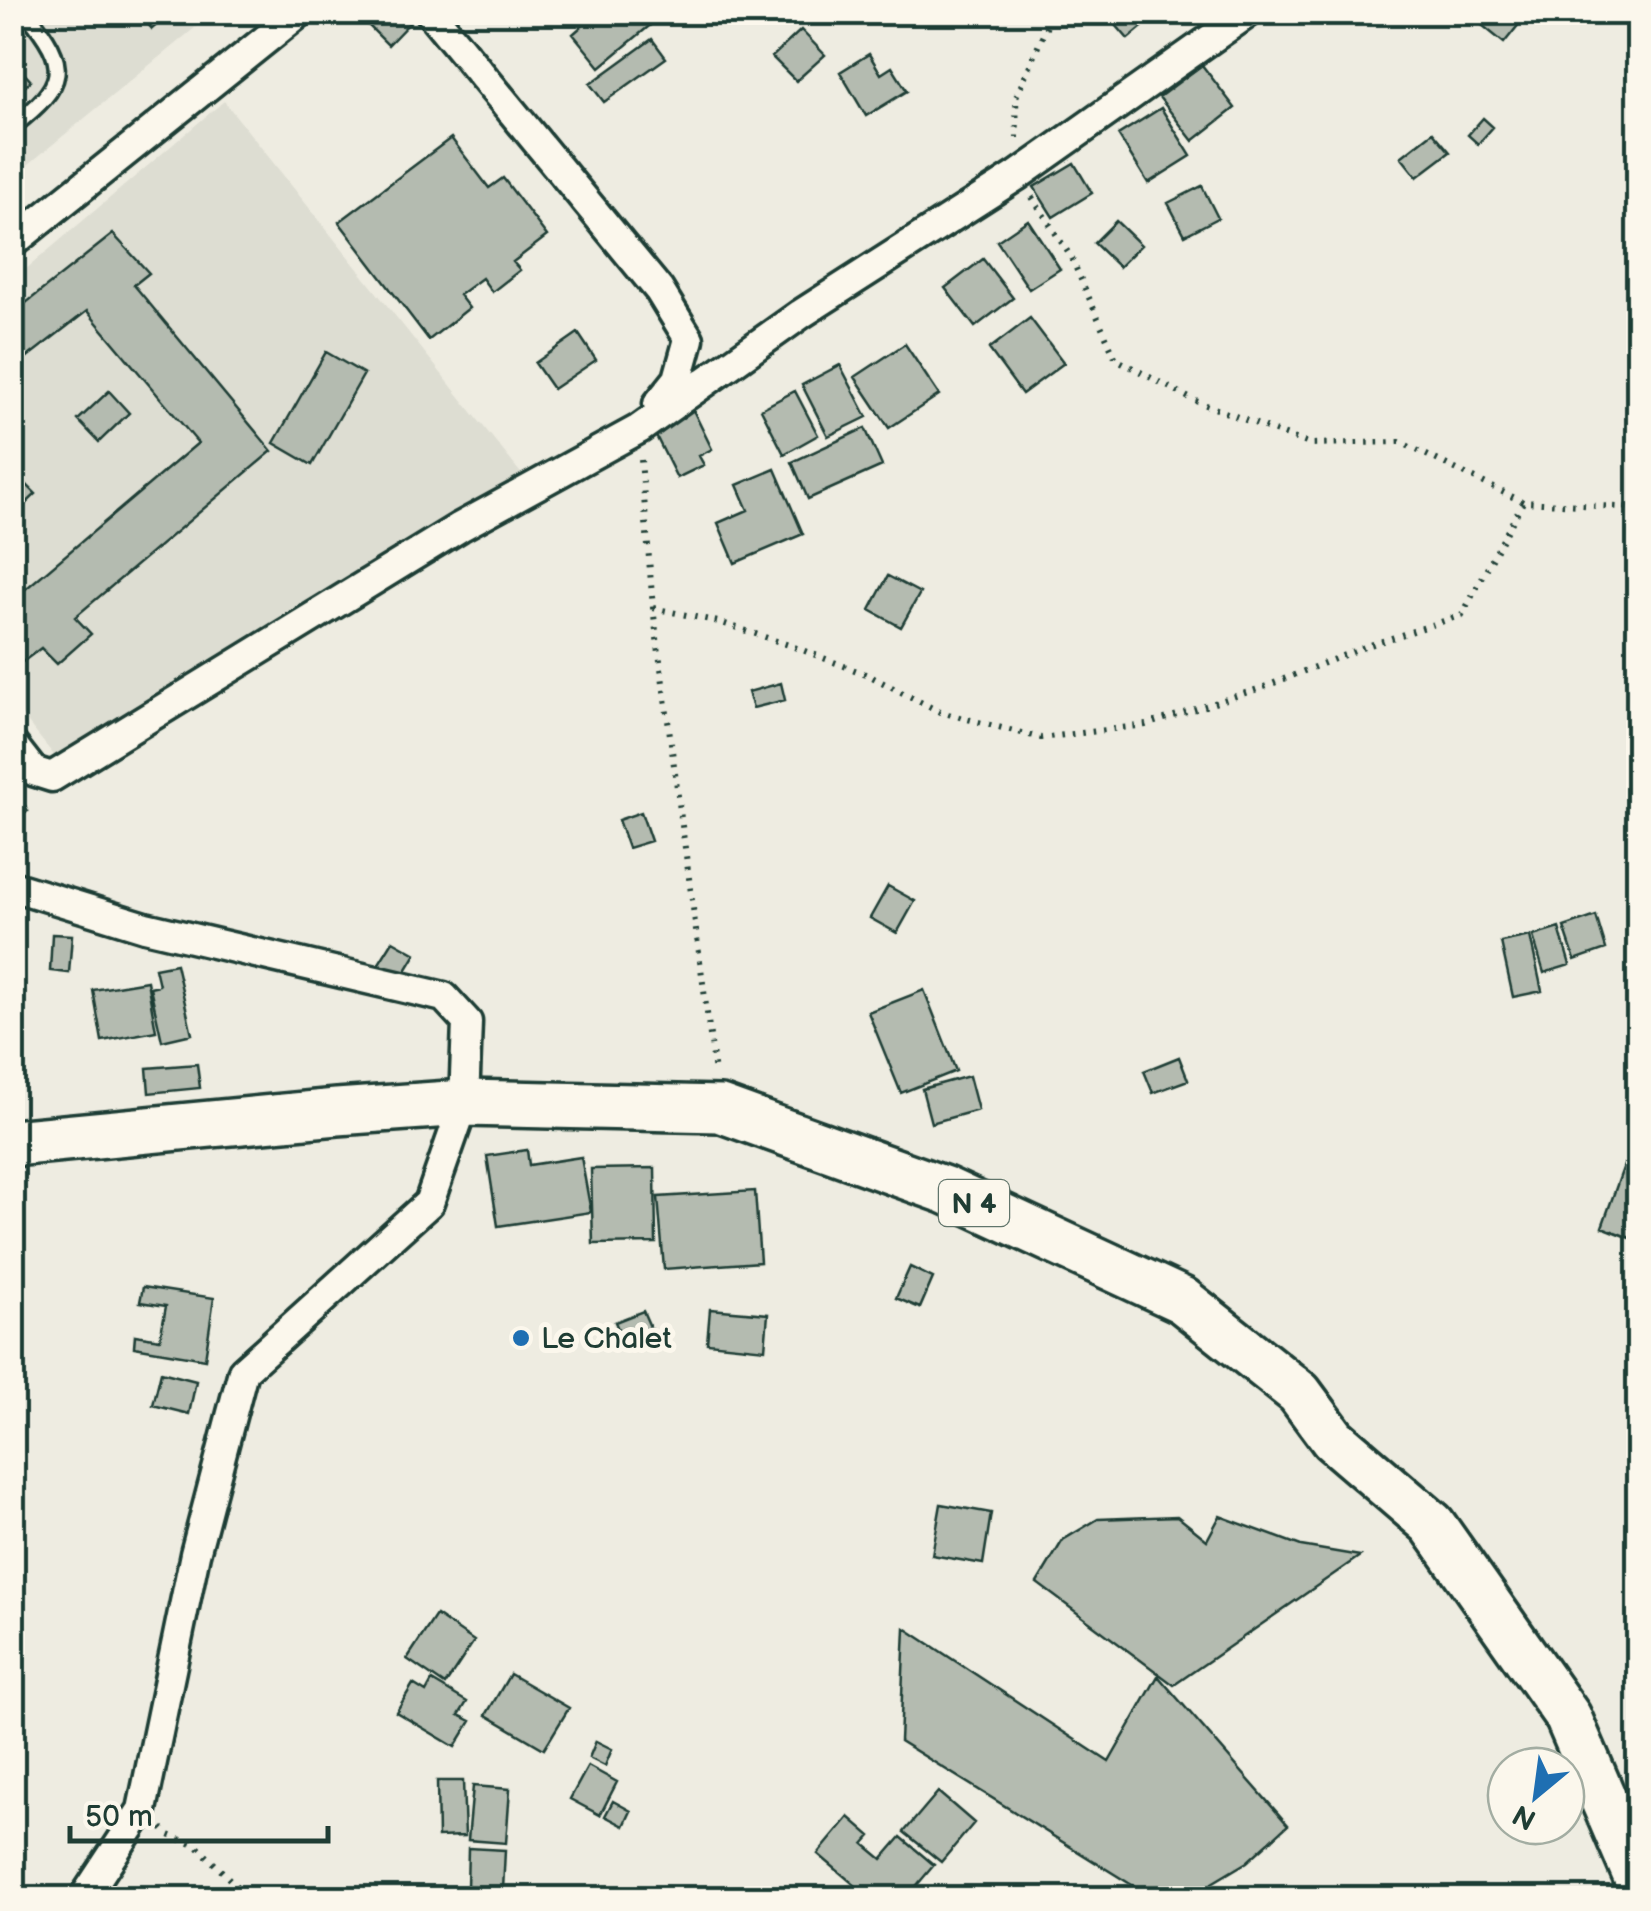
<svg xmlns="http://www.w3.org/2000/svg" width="1651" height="1911" viewBox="0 0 1651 1911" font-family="'Balsamiq Sans',sans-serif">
<rect width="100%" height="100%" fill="#eeece1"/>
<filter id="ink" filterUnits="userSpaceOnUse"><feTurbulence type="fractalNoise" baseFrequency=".01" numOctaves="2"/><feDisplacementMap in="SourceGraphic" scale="20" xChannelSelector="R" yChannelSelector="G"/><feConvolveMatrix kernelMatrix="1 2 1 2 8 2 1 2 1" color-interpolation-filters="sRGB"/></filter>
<g filter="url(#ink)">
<path fill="#ddddd2" d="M 13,13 L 213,13 L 13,177 Z
M 224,101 L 527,481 L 57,759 L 13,704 L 12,281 Z"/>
<path fill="#b4bbb0" stroke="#1f3d34" stroke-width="2.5" d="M 138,12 L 172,12 L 152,29 Z
M 367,12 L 407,12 L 413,19 L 388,45 L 361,18 Z
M 598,12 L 656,12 L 660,17 L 600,67 L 573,34 Z
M 1116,12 L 1160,12 L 1128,39 L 1110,18 Z
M 1484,12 L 1527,12 L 1528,13 L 1504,43 L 1477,21 Z
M 801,30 L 825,55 L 796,81 L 772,57 Z
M 652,39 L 666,58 L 604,102 L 590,84 Z
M 869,54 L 881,74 L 892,67 L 907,91 L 866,116 L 840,72 Z
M 12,60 L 31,81 L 12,97 Z
M 1202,65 L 1235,108 L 1193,141 L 1159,97 Z
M 1161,108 L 1191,156 L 1148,183 L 1118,135 Z
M 1483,118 L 1493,127 L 1478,144 L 1468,135 Z
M 1433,132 L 1450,152 L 1417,177 L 1401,157 Z
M 451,138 L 489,188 L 503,178 L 547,236 L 513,262 L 520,270 L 492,292 L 482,278 L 459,295 L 469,308 L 429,340 L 339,222 Z
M 1074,163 L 1092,193 L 1053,217 L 1034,187 Z
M 1202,186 L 1218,218 L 1185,235 L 1168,203 Z
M 1028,220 L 1060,269 L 1029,289 L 997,241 Z
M 1116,221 L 1141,245 L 1119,267 L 1094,243 Z
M 113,234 L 149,273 L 134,285 L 272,451 L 75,617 L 91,634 L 57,664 L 41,648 L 12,670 L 12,596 L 15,598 L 198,443 L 87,311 L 12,369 L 12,314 Z
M 983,259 L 1013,298 L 975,327 L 945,288 Z
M 1030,318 L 1064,363 L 1022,394 L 989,349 Z
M 578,333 L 596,360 L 553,389 L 535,363 Z
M 905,344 L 939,395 L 889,428 L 855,377 Z
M 326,352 L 364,374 L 312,465 L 274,443 Z
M 840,365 L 867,417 L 828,436 L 802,385 Z
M 109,391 L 129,413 L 99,442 L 78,420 Z
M 795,391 L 818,435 L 784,454 L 761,409 Z
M 693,410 L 712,449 L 699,456 L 704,465 L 677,478 L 653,430 Z
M 865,428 L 882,466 L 808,499 L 792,462 Z
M 775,469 L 803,534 L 735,563 L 718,523 L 748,510 L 737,485 Z
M 13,471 L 36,494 L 12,517 L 12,471 Z
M 888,576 L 920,593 L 901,627 L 870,610 Z
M 781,683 L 785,700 L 753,708 L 748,692 Z
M 14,787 L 28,811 L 12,819 L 12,788 Z
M 641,812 L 651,841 L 628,848 L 618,820 Z
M 888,886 L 915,901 L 897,933 L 870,918 Z
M 1596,916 L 1606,949 L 1575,960 L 1564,927 Z
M 1559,928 L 1570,965 L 1544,973 L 1533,936 Z
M 52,934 L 72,935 L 69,973 L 50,971 Z
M 1530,936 L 1542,991 L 1513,997 L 1501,942 Z
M 393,941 L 416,954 L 401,979 L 378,965 Z
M 176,964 L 192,1034 L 162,1041 L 150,987 L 159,985 L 155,968 Z
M 147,981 L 156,1031 L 102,1041 L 93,990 Z
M 924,990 L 956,1071 L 901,1093 L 868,1012 Z
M 1179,1057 L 1188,1080 L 1153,1093 L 1144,1071 Z
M 197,1064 L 200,1088 L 149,1093 L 147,1068 Z
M 969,1076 L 978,1110 L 931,1123 L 922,1089 Z
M 1638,1126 L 1638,1241 L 1602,1227 Z
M 527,1150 L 529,1165 L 581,1157 L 591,1212 L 498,1226 L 487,1156 Z
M 655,1168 L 656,1243 L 593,1244 L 591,1169 Z
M 755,1191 L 760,1262 L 664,1269 L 658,1197 Z
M 910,1267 L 933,1278 L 920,1308 L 896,1298 Z
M 143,1287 L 214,1298 L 205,1359 L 134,1347 L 135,1335 L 160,1339 L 166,1306 L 140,1302 Z
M 710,1309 L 768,1314 L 765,1349 L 707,1343 Z
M 643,1311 L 654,1336 L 626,1347 L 615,1322 Z
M 161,1372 L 196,1381 L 189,1414 L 153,1405 Z
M 941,1504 L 991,1513 L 983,1564 L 932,1555 Z
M 1177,1516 L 1207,1540 L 1220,1516 L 1301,1546 L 1360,1556 L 1174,1685 L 1037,1583 L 1063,1540 L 1098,1519 Z
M 436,1615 L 474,1641 L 445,1685 L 407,1659 Z
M 905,1628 L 1109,1762 L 1158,1676 L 1288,1825 L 1247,1862 L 1212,1883 L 1210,1898 L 1153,1898 L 900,1741 Z
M 510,1674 L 569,1708 L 544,1749 L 486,1715 Z
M 432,1681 L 467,1702 L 459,1715 L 471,1721 L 455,1747 L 396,1712 L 413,1684 L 426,1692 Z
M 596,1741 L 612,1749 L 605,1766 L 589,1758 Z
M 588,1766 L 617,1782 L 600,1815 L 570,1799 Z
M 437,1781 L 463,1781 L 465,1836 L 438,1837 Z
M 473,1786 L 510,1789 L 506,1843 L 468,1840 Z
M 938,1792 L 974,1823 L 941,1862 L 904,1832 Z
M 613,1801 L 631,1811 L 624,1826 L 605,1816 Z
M 849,1817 L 871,1836 L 864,1844 L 882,1859 L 901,1837 L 934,1865 L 906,1898 L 870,1898 L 818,1854 Z
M 468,1848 L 505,1850 L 503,1890 L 467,1888 Z"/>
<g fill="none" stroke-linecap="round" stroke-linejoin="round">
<g stroke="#1f3d34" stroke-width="21">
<path id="lane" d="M 12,127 C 67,84 71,67 26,12"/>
</g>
<g stroke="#1f3d34" stroke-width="35">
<path id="street" d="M 430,12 L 659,290 L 689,339 L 678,379 L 658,404
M 12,243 L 300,12
M 12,744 L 33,771 L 52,777 L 460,527 L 639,429 L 801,314 L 1018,175 L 1249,12
M 12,886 L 145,927 L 444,997 L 467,1022 L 464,1103 L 429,1203 L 243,1371 L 195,1554 L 142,1810 L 84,1898"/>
</g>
<g stroke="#1f3d34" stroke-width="52">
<path id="primary" d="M 12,1143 L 337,1112 L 464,1103 L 720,1109 L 945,1190 L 1182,1300 L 1299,1393 L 1333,1439 L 1432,1524 L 1568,1717 L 1638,1880"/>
</g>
<path stroke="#1f3d34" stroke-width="6" stroke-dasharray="2.5 8" stroke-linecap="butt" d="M 1017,138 L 1016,97 L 1053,12
M 1032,197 L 1071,257 L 1116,359 L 1193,400 L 1309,444 L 1400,442 L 1523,502
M 641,460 L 653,608 L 715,1073
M 653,608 L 719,622 L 789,645 L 868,675 L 940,712 L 1041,738 L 1146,725 L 1264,687 L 1367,646 L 1462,615 L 1523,502 L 1638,508
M 162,1828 L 169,1835 L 197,1846 L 248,1898"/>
<use href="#lane" stroke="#fbf7ec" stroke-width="14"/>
<use href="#street" stroke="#fbf7ec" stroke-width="28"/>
<use href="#primary" stroke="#fbf7ec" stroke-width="45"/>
</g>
</g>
<circle fill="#1f6fb2" stroke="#fbf7ec" stroke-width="4" cx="521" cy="1338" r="10"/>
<g text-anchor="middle" stroke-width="10" stroke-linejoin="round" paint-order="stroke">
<rect fill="#fbf7ec" stroke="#61756b" stroke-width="2.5" x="939" y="1180" width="70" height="46" rx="8"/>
<g font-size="28" font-weight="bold" fill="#1f3d34">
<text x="974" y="1213">N 4</text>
</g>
<g font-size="30" fill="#1f3d34" stroke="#fbf7ec" text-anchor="start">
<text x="541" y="1348">Le Chalet</text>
</g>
</g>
<rect width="1651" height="1911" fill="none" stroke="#fbf7ec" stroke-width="50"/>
<rect x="25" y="25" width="1601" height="1861" fill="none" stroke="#1f3d34" stroke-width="4" filter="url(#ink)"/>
<g transform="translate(1536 1796) rotate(209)"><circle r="48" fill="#fbf7ec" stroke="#a3ada2" stroke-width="2.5"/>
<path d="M0-8L18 38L0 25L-18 38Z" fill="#1f6fb2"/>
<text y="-15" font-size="28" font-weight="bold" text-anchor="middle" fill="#1f3d34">N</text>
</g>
<path d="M70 1826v15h258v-15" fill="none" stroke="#1f3d34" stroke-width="5"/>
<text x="85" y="1826" font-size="30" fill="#1f3d34" stroke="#fbf7ec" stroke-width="8" paint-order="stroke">50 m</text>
</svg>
